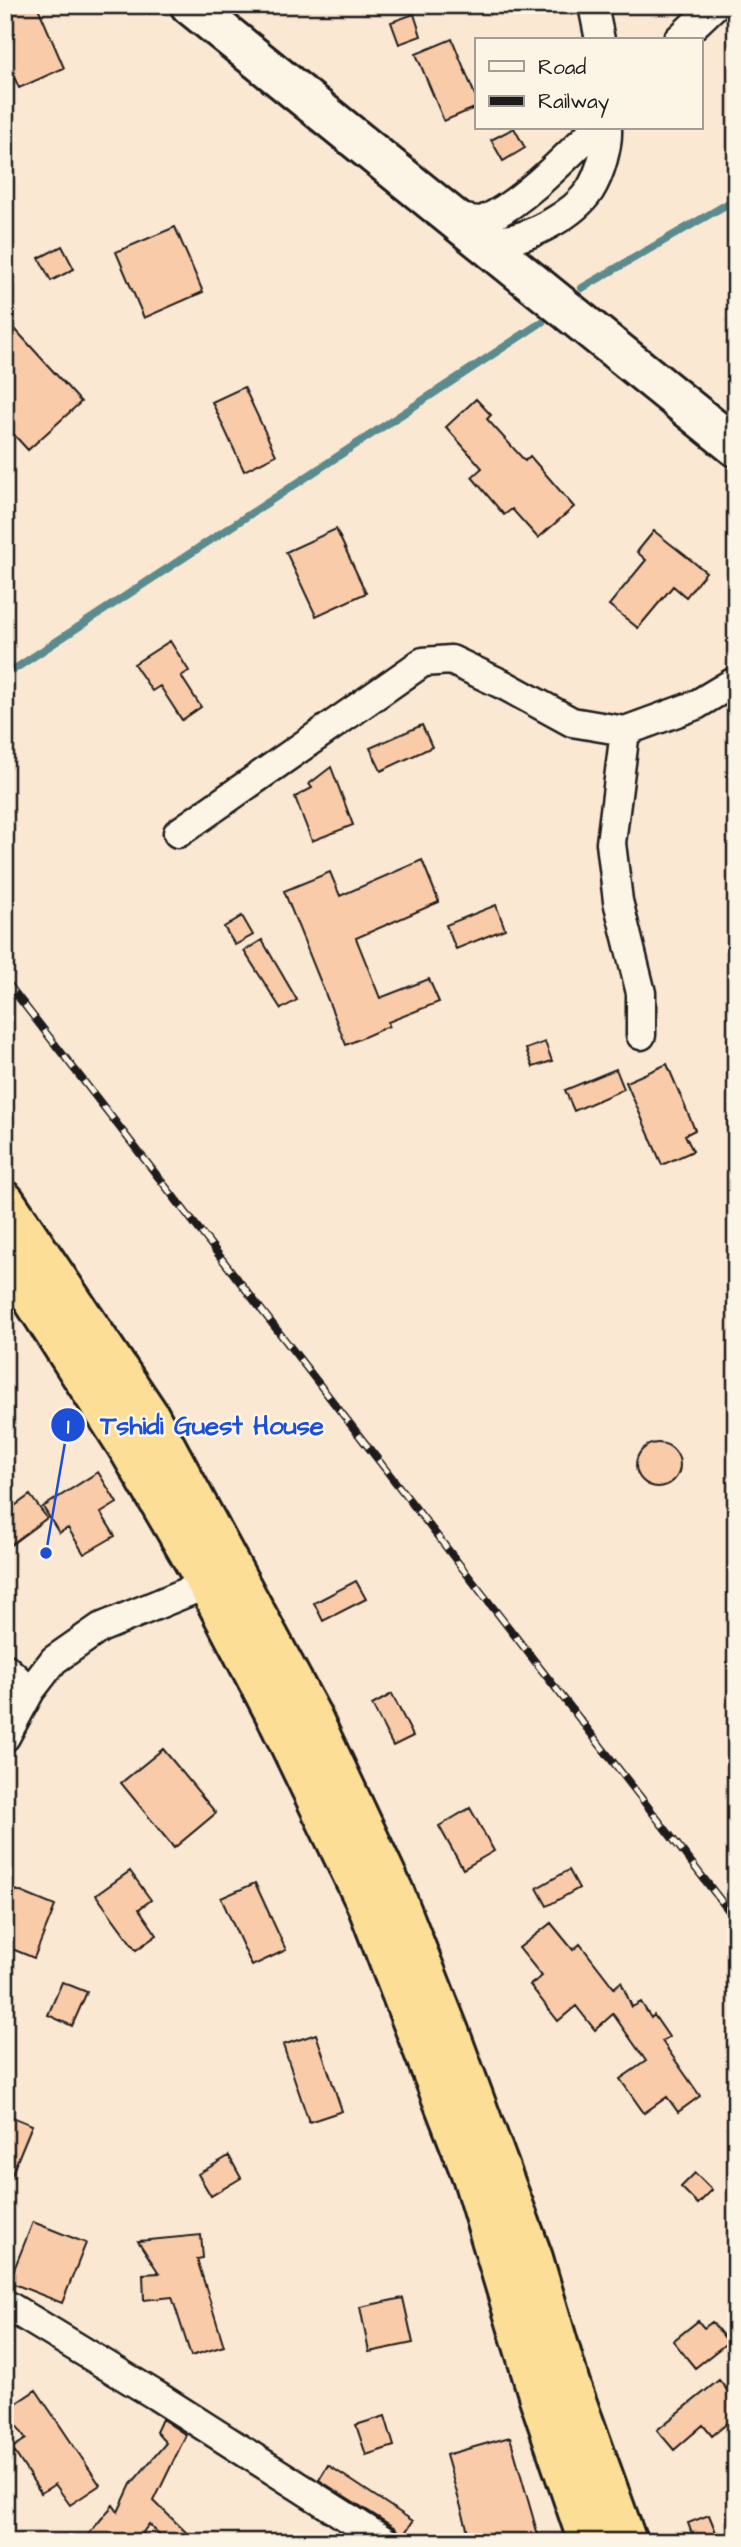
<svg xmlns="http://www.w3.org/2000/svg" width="741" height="2547" viewBox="0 0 741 2547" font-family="'Architects Daughter',sans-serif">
<rect width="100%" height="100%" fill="#fbe8d3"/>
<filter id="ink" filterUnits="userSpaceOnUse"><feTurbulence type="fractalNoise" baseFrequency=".0143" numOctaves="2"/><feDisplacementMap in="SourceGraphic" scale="14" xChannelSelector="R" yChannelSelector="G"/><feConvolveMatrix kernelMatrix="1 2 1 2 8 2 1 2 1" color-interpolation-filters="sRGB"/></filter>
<g filter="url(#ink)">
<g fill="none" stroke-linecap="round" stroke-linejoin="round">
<path stroke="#5a8b8f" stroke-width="8" d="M 582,288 L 736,199
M 5,662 L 13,670 L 542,322"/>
</g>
<path fill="#facba9" stroke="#1c1c1c" stroke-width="2" d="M 5,5 L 37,5 L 64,68 L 19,88 L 5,57 Z
M 414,14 L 421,36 L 399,44 L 391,22 Z
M 452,39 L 477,100 L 477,107 L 444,121 L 416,54 Z
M 514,128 L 525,148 L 503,161 L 491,140 Z
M 175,227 L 203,292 L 144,318 L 116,252 Z
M 62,246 L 74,269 L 51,281 L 39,258 Z
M 5,318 L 81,402 L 28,450 L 5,425 Z
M 244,387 L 276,455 L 244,471 L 212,402 Z
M 476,399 L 491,415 L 487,419 L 525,461 L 530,456 L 574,507 L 538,538 L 512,509 L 504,515 L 472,477 L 482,468 L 446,427 Z
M 336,529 L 366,593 L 316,616 L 286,552 Z
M 654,531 L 706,572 L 686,597 L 673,586 L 638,628 L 609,605 L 646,560 L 637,552 Z
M 170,641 L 189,671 L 181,676 L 201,707 L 182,720 L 160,686 L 152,691 L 134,664 Z
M 422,725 L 432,747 L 381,771 L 370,748 Z
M 331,767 L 353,825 L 312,841 L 295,797 L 312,788 L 309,784 Z
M 422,860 L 439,902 L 356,938 L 380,998 L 429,979 L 439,1002 L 388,1022 L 389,1026 L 346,1045 L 284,891 L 330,872 L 340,896 Z
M 496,905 L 505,929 L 456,949 L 446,925 Z
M 242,916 L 253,935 L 235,945 L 224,927 Z
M 262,940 L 297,1000 L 281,1009 L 244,951 Z
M 545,1042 L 552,1061 L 533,1067 L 526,1049 Z
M 667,1064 L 695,1130 L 685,1135 L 693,1151 L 662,1165 L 626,1082 Z
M 616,1069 L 624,1089 L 574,1111 L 565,1090 Z
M636 1465a22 22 0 1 1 44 0a22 22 0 1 1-44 0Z
M 98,1472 L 117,1503 L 101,1513 L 115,1536 L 84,1554 L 68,1528 L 59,1533 L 43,1507 Z
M 30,1495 L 47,1518 L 5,1549 L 5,1513 Z
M 356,1581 L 366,1599 L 323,1621 L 314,1603 Z
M 392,1694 L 413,1736 L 393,1746 L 372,1705 Z
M 163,1749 L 216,1813 L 174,1848 L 121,1783 Z
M 470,1808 L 494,1851 L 463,1869 L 439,1826 Z
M 569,1870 L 579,1888 L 547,1906 L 537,1888 Z
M 130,1871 L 151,1900 L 139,1909 L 157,1935 L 136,1950 L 96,1895 Z
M 255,1883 L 286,1950 L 252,1966 L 221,1898 Z
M 16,1890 L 55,1906 L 34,1958 L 5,1946 L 5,1915 Z
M 551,1923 L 573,1950 L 580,1944 L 614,1988 L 621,1982 L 632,2007 L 641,2002 L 651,2018 L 654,2015 L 669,2037 L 662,2041 L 700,2096 L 678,2112 L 667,2097 L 644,2113 L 620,2079 L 646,2061 L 613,2014 L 595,2030 L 576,2006 L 558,2021 L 530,1985 L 542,1976 L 519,1948 Z
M 62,1982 L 87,1992 L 72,2026 L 48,2015 Z
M 316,2034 L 342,2111 L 309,2122 L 283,2045 Z
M 5,2114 L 32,2125 L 6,2188 L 5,2188 Z
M 229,2156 L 241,2178 L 211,2196 L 198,2174 Z
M 695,2173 L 712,2190 L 698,2204 L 681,2187 Z
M 33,2222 L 86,2243 L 62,2303 L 9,2282 Z
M 201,2235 L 203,2258 L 197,2259 L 224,2346 L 191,2356 L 172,2297 L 144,2300 L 143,2274 L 159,2273 L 138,2241 Z
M 403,2298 L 413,2343 L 369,2352 L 360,2307 Z
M 698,2321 L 704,2328 L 712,2322 L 728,2342 L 695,2368 L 673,2341 Z
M 719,2380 L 736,2401 L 736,2416 L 712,2436 L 703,2425 L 674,2450 L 657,2430 Z
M 36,2390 L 100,2485 L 70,2505 L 55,2484 L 41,2493 L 12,2448 L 26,2439 L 6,2410 Z
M 385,2416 L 394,2446 L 366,2455 L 356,2425 Z
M 162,2419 L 186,2435 L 154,2501 L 196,2542 L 167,2542 L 149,2524 L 136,2542 L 82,2542 L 113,2505 L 118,2512 L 131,2484 L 166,2443 L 156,2432 Z
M 510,2437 L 540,2542 L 471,2542 L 446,2455 Z
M 328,2465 L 413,2521 L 402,2537 L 395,2528 L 319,2480 Z
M 709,2515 L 720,2542 L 695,2542 L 688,2523 Z"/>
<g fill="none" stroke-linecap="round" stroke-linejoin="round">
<g stroke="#1c1c1c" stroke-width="33">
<path id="street" d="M 593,5 L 600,40
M 678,40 L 715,5
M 454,217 C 463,218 478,223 486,219 C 521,204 568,155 596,128
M 472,232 C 481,235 494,241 503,240 C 531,238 575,213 590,190 C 600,174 608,146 607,128
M 625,731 L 611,843 L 618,901 L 641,993 L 641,1035
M 178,833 L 423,662 L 451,660 L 506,686 L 572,722 L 625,731 L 696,705 L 736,681
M 5,1668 L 30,1691
M 5,1737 L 30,1691 L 54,1660 L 100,1628 L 207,1584
M 5,2304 L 157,2396 L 386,2542"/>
</g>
<g stroke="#1c1c1c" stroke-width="44">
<path id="secondary" d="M 190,5 L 736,447"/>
</g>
<g stroke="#1c1c1c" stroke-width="44">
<path id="highway" d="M 5,1201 L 149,1415 L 312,1717 L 394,1892 L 450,2034 L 533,2258 L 570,2384 L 627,2542
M 5,1256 L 128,1448 L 207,1584 L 275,1714 L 367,1905 L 472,2176 L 539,2398 L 588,2542"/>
</g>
<use href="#street" stroke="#fcf5e5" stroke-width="28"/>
<use href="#secondary" stroke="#fcf5e5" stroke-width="38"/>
<use href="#highway" stroke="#fdde96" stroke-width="38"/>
<g stroke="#1c1c1c" stroke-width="8">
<path id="rail" d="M 5,980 L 736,1920"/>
</g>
<use href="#rail" stroke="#fcf5e5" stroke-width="5" stroke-dasharray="16" stroke-linecap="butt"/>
</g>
</g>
<path fill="none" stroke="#1d4ed8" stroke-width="2.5" d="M46 1553L68 1425"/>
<g fill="#1d4ed8" stroke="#fcf5e5" stroke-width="2.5">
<circle cx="46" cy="1553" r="7"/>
<circle cx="68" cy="1425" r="18"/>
</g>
<g font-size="21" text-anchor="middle" font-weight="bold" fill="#fff">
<text x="68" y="1433">1</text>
</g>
<g font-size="26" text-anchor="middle" font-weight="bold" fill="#1d4ed8" stroke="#fcf5e5" stroke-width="5" stroke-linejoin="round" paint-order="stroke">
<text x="212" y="1434">Tshidi Guest House</text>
</g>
<rect width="741" height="2547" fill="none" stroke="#fcf5e5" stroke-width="28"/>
<rect x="14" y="14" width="713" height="2519" fill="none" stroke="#1c1c1c" stroke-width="2.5" filter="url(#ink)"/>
<rect x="475" y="38" width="228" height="91" fill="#fcf5e5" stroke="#a29e95" stroke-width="2"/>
<rect x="489" y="61" width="35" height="10" fill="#fcf5e5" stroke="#a29e95" stroke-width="2"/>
<text x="538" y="74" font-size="21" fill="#1c1c1c">Road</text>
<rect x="489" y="96" width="35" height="10" fill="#1c1c1c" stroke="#a29e95" stroke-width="2"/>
<text x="538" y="108" font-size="21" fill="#1c1c1c">Railway</text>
</svg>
